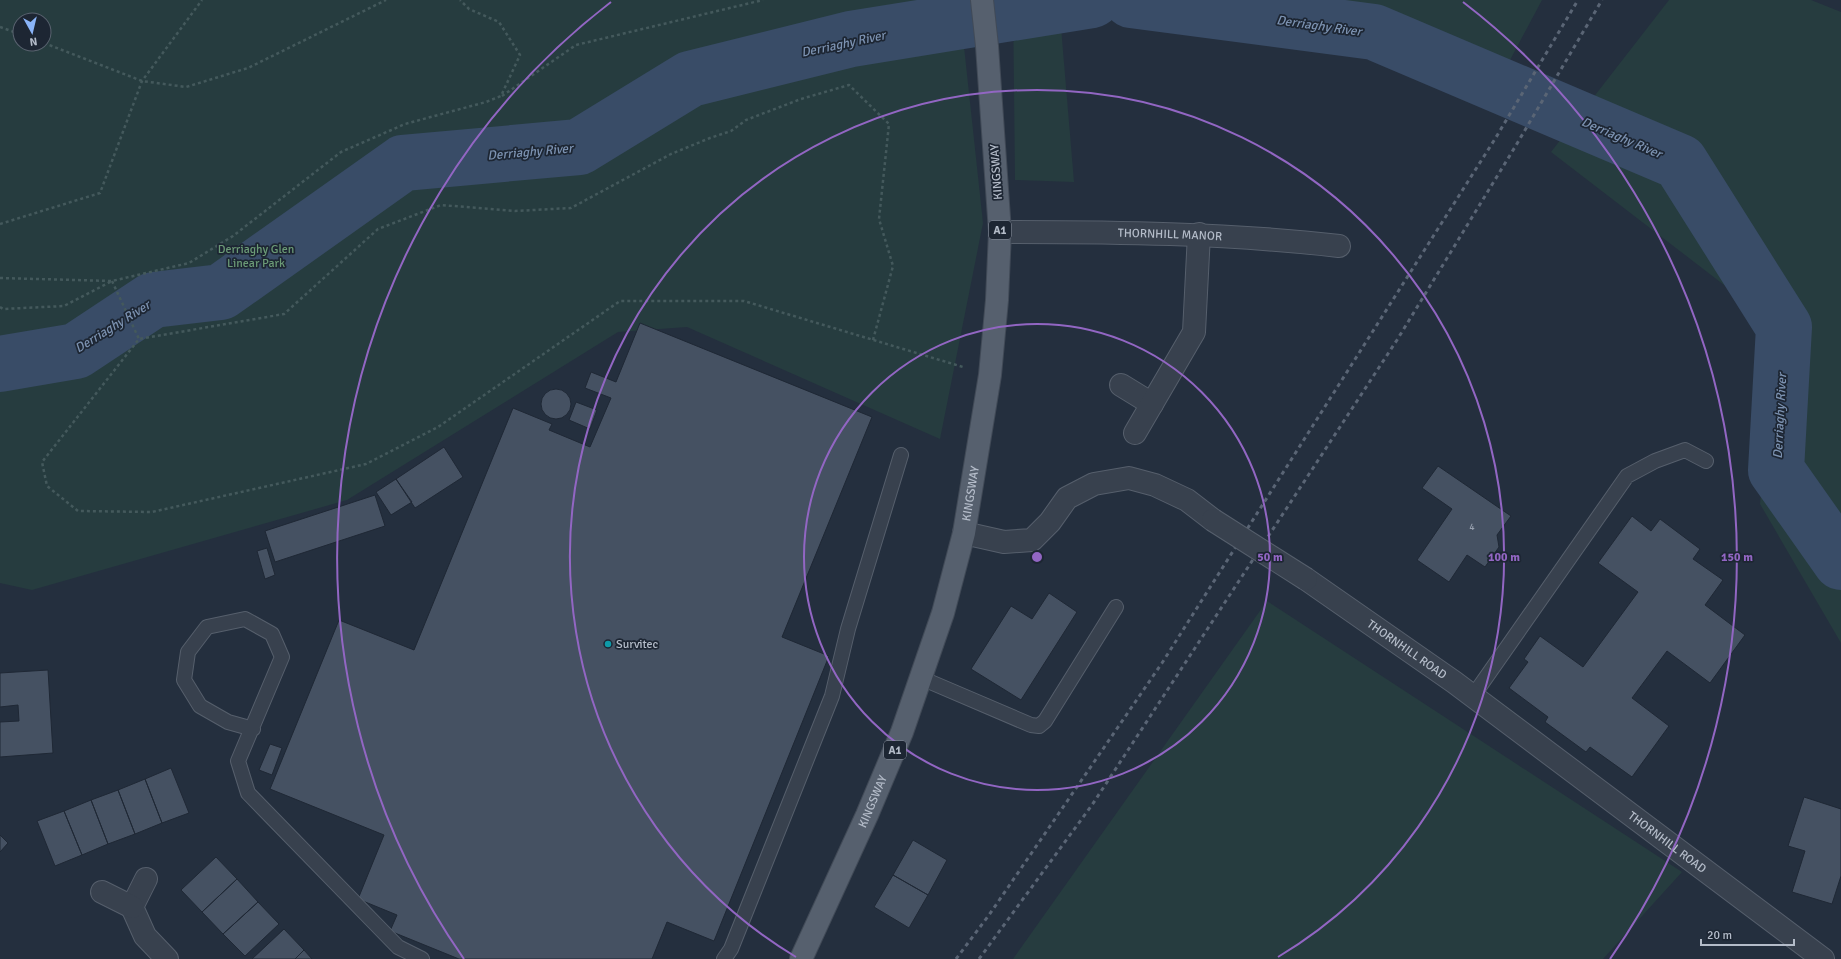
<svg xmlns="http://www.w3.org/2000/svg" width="1841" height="959" viewBox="0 0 1841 959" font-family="Signika,sans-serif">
<rect width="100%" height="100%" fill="#242f3e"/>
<path fill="#263c3f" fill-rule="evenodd" d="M 0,0 L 959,0 L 983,223 L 940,439 L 687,327 L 618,332 L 347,500 L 32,590 L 0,583 ZM 20,20 L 44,20 L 44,44 L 20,44 Z
M 1013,0 L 1542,0 L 1485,107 L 1331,41 L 1164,11 L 1060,15 L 1074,182 L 1015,180 Z
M 1669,0 L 1811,0 L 1841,12 L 1841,643 L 1760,504 L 1776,337 L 1741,298 L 1551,152 Z
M 1267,601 L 1682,872 L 1603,959 L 1013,959 Z"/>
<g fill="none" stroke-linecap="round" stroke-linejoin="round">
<path stroke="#394c67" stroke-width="56" d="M 1131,0 L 1374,32 L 1680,162 L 1784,327 L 1776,470 L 1841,562
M 0,364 L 76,351 L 153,300 L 221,292 L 403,163 L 579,147 L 690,79 L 851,39 L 1092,0"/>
</g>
<path fill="#455162" stroke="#1f2835" d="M 640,323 L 872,417 L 782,637 L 829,656 L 714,941 L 667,922 L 652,959 L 459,959 L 390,931 L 397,915 L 358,899 L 384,835 L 270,789 L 339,620 L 414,650 L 513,408 L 552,424 L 549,430 L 590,447 L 611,398 L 585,388 L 591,372 L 616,382 Z
M541 404a15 15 0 1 1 30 0a15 15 0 1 1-30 0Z
M 576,402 L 597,410 L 590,429 L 569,420 Z
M 444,447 L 463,477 L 415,508 L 396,479 Z
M 1438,466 L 1511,516 L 1497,535 L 1499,547 L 1485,567 L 1467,555 L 1449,582 L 1417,560 L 1452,509 L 1422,488 Z
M 396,479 L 412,502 L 391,515 L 376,492 Z
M 375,495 L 385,526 L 275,562 L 265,531 Z
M 1632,516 L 1651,531 L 1660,519 L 1700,549 L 1693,559 L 1723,580 L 1705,605 L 1745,635 L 1710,683 L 1667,651 L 1632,698 L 1669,726 L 1632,777 L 1590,747 L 1586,752 L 1545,722 L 1548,717 L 1509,688 L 1528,662 L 1524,659 L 1540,636 L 1583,667 L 1638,592 L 1598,563 Z
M 267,548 L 275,575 L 265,579 L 257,551 Z
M 1049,593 L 1077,612 L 1021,700 L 971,669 L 1011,606 L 1032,619 Z
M 48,670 L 53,753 L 0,757 L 0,722 L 19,721 L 18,705 L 0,707 L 0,673 Z
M 270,744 L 282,748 L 272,775 L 259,770 Z
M 171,768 L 189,813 L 162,823 L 145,779 Z
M 145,779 L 162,823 L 135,834 L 118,790 Z
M 118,790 L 135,834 L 108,844 L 91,800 Z
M 1804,797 L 1841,809 L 1841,876 L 1832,904 L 1792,892 L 1805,851 L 1788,846 Z
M 91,800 L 108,844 L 82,855 L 64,811 Z
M 64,811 L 82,855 L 55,866 L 37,821 Z
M 0,835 L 8,843 L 0,852 Z
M 913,840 L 947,860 L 928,895 L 893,875 Z
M 216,857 L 237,879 L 202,912 L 181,890 Z
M 893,875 L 928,895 L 909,928 L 874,907 Z
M 237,879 L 258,902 L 223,934 L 202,912 Z
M 258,902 L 279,924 L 245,956 L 223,934 Z
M 284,929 L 304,950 L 295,959 L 252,959 Z
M 304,950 L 312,959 L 295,959 Z"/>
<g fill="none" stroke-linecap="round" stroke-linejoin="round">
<g stroke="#565f6c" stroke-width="16">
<path id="lane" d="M 921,678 L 1031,725 L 1039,726 L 1045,721 L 1116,607
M 1473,696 L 1627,476 L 1655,461 L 1685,450 L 1706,461
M 253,729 L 228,722 L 200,706 L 184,680 L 188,652 L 207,627 L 245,619 L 272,634 L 282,657 L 238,761 L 248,793 L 398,947 L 422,959
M 724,959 L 731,949 L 832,696 L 848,629 L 901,455"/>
</g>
<g stroke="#565f6c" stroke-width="24">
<g id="street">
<path id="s1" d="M 1000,232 C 1114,232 1227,233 1339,246"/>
<path d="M 1121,385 L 1152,404"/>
<path d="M 1135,433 L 1194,332 L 1199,234"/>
<path d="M 964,533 L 1004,542 L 1032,540 L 1050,522 L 1067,498 L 1094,484 L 1129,478 L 1155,485 L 1187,500 L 1213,520"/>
<path id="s2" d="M 1306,579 L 1454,682 L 1823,959"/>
<path d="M 146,879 L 132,907 L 145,936 L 167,959"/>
<path d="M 102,892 L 132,907"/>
</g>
</g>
<g stroke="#414a57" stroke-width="24">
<g id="primary">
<path id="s3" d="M 801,959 L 867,815 L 902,732 L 943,613 L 964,533 L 990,375 L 997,300 L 1000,232 L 987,46 L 982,0"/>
</g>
</g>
<path stroke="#44595c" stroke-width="2.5" stroke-dasharray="3 3" stroke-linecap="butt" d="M 0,27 L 20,34
M 44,43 L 142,81 L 186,87 L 248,68 L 386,0
M 502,96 L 576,45 L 763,0
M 0,224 L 100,193 L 142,81 L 202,0
M 0,278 L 112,281 L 189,263 L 233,236 L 341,152 L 405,124 L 486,102 L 501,96 L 520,55 L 499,22 L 469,9 L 460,0
M 112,281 L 139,339
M 0,307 L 3,309 L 64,306 L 112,281
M 873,340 L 893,266 L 879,219 L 889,124 L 849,85 L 801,99 L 746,120 L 731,131 L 710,138 L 671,154 L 571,208 L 515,211 L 441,205 L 378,229 L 284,314 L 139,339 L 42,462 L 47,486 L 78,511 L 152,512 L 366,464 L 438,427 L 620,301 L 744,301 L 963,367"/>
<use href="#lane" stroke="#38414e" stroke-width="14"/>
<use href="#street" stroke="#38414e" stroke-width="22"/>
<use href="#primary" stroke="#56606e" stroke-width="22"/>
<path stroke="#5a6575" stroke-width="3" stroke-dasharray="4 4" stroke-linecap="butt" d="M 956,959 L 989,915 L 1162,663 L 1495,139 L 1578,0
M 979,959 L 1092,805 L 1397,340 L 1515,147 L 1602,0"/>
<g stroke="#565f6c" stroke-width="24" stroke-linecap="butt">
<path id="street-bridge" d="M 1213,520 L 1306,579"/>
</g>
<use href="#street-bridge" stroke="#38414e" stroke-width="22"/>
</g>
<g fill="none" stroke="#9266c3" stroke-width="2">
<circle cx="1037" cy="557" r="233"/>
<path d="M796 957A467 467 0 1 1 1278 957"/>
<path d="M464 959A700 700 0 0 1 611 2M1463 2A700 700 0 0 1 1610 959"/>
</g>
<circle fill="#0f9aa8" stroke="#1d2633" stroke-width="1.5" cx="608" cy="644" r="4"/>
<g text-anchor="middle" stroke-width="3.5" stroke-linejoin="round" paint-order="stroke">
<g font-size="10" fill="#98a1af">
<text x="1472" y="530">4</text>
</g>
<g fill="#1d2633" stroke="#878f9c" stroke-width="1">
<rect x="989" y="221" width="22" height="18" rx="3"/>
<rect x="884" y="741" width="22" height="18" rx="3"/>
</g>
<g font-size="11" font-weight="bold" fill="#b4bcc9">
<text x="1000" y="234">A1</text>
<text x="895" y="754">A1</text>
</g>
<g font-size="12" fill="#b4bcc9" stroke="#1d2633">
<text transform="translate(996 172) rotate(-94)" y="4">KINGSWAY</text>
<text dy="4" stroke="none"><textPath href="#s1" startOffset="170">THORNHILL MANOR</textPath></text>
<text dy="4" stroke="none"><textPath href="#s3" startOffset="497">KINGSWAY</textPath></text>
<text dy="4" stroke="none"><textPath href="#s2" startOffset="123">THORNHILL ROAD</textPath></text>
<text dy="4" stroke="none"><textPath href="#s3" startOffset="173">KINGSWAY</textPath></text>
<text dy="4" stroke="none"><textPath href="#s2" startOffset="447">THORNHILL ROAD</textPath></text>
</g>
<g font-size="12" fill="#6b9a76" stroke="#1d2633">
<text x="256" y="253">Derriaghy Glen<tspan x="256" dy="14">Linear Park</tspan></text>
</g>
<g font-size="12" fill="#b4bcc9" stroke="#1d2633" text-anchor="start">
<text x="616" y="648">Survitec</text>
</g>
<g font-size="13" font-style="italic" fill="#7c92b1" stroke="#1d2633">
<text transform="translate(1319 25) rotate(8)" y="5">Derriaghy River</text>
<text transform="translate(843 43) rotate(-12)" y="5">Derriaghy River</text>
<text transform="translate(1622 137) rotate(23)" y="5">Derriaghy River</text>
<text transform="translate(530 151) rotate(-5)" y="5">Derriaghy River</text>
<text transform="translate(112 326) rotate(-32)" y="5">Derriaghy River</text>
<text transform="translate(1779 416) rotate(-87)" y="5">Derriaghy River</text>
</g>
</g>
<circle cx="1037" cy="557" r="6" fill="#9266c3" stroke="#1d2633" stroke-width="2"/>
<g font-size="12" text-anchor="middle" font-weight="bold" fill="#9266c3" stroke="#1d2633" stroke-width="3.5" stroke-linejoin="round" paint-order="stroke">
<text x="1270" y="561">50 m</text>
<text x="1504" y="561">100 m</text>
<text x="1737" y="561">150 m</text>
</g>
<g transform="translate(32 32) rotate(172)"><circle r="19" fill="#1d2633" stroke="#59626f"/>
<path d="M0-3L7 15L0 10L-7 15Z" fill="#8ab4f8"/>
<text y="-6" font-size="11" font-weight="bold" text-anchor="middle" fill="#b4bcc9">N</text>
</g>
<path d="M1701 939v6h93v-6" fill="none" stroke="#b4bcc9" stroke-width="2"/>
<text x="1707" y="939" font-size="12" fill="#b4bcc9" stroke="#1d2633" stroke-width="3" paint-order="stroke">20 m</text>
</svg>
